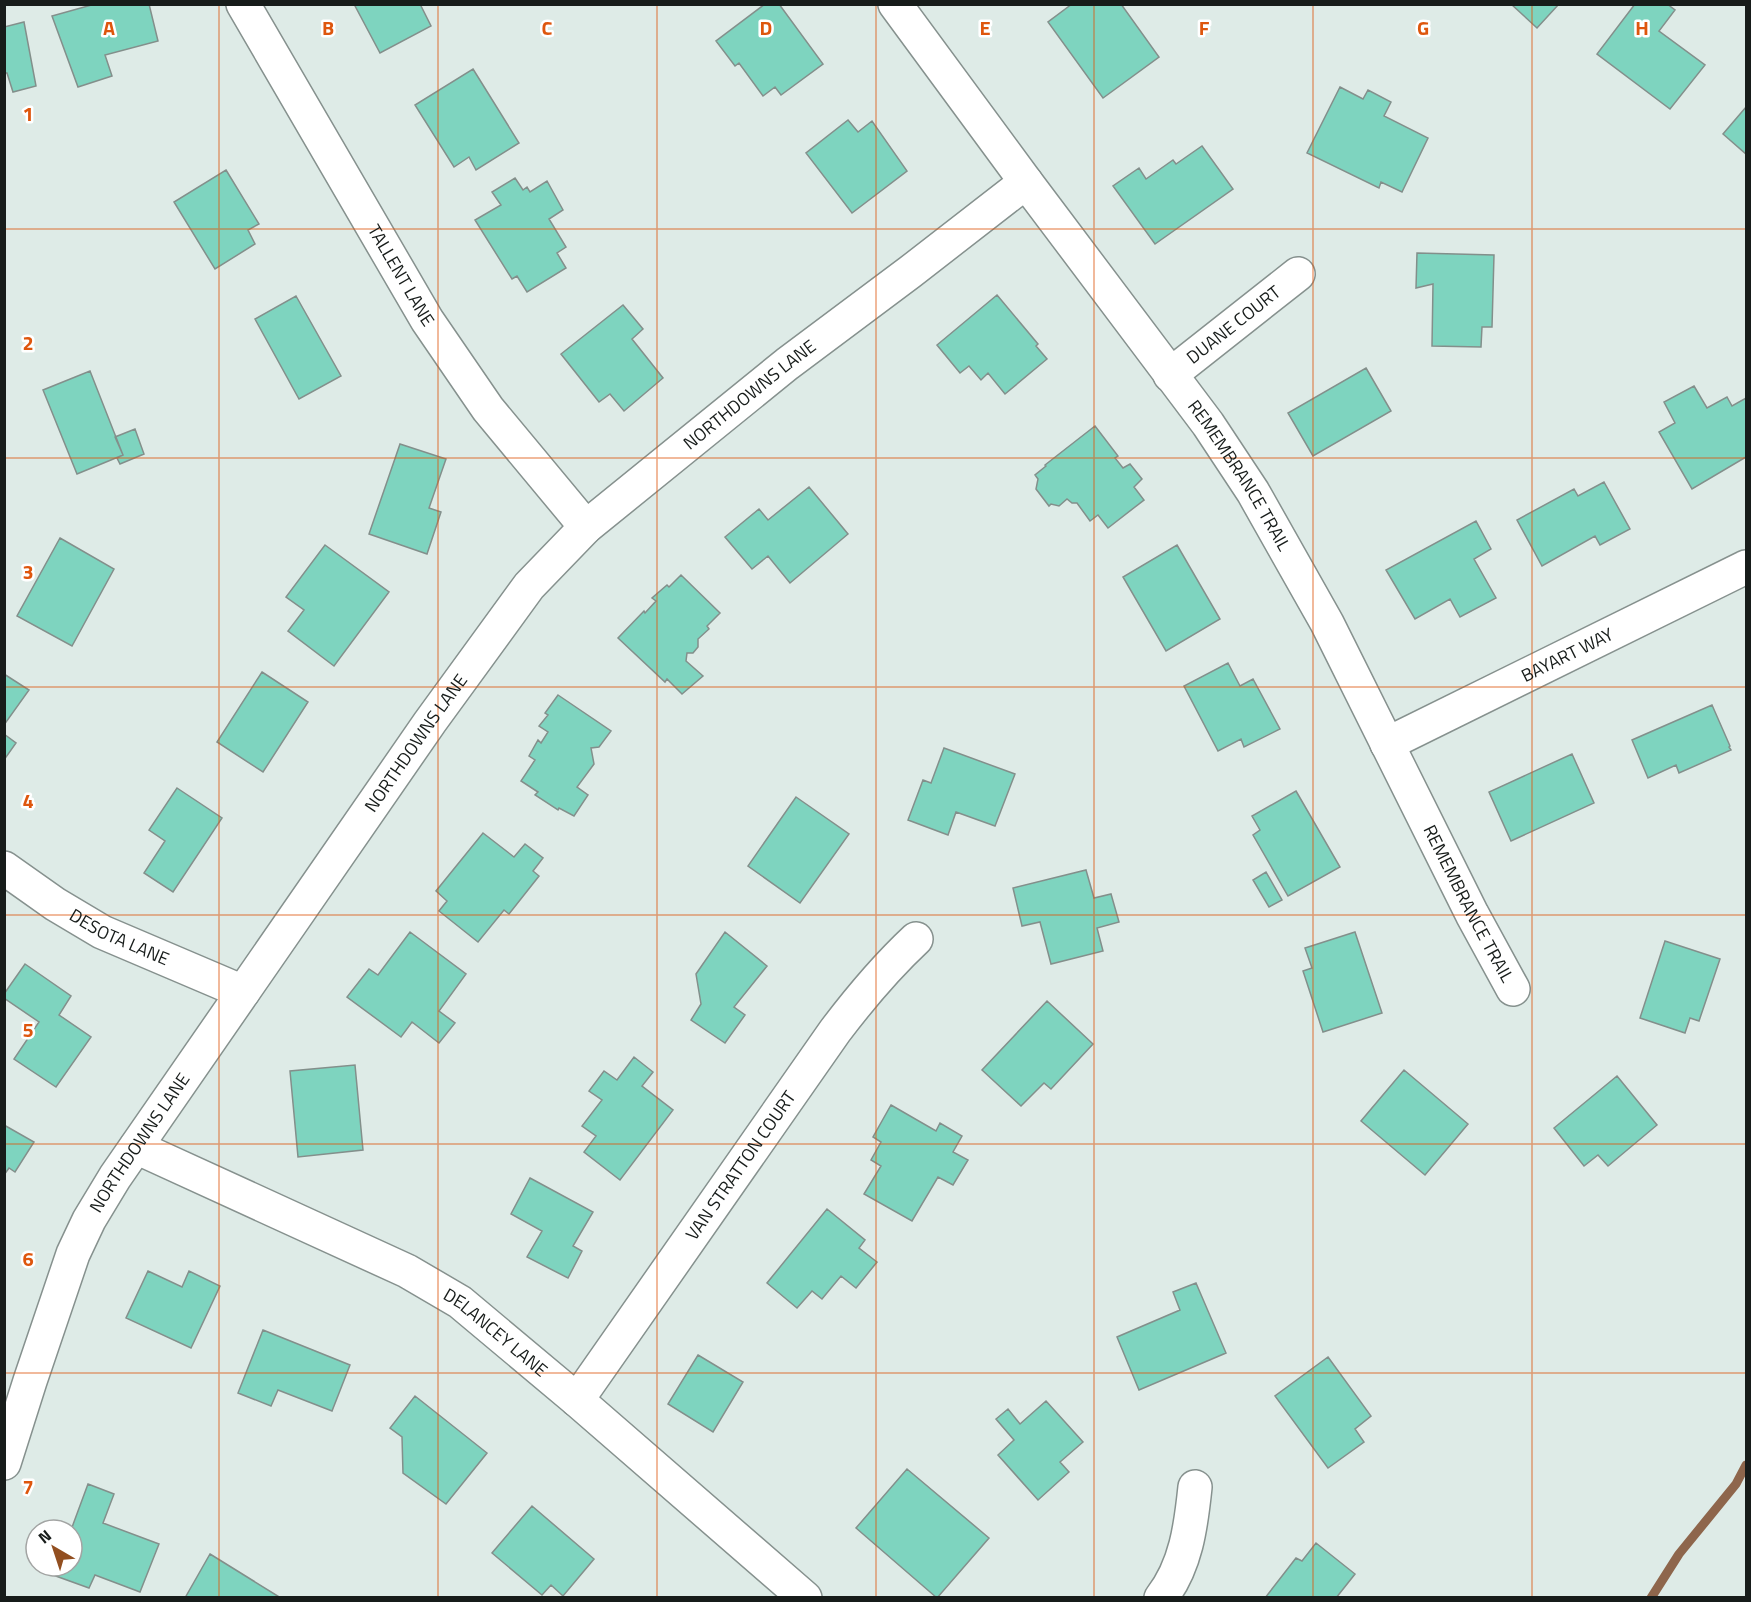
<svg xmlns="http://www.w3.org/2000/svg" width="1751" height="1602" viewBox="0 0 1751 1602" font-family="'Titillium Web',sans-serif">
<rect width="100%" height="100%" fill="#deebe7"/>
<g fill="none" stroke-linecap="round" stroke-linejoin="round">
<path stroke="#8e664c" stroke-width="9" d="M 1651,1598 L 1679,1554 L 1736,1484 L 1746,1465"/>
</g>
<path fill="#7ed4bf" stroke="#838f8b" stroke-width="1.5" d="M 95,4 L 149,4 L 158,41 L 105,55 L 112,76 L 78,87 L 52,16 Z
M 354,4 L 420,4 L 431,26 L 380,53 Z
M 765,4 L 779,4 L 823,64 L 781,95 L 775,87 L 763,96 L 739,63 L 735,66 L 716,41 Z
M 1072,4 L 1121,4 L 1159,57 L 1103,98 L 1048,22 Z
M 1511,4 L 1559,4 L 1537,28 Z
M 1635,4 L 1667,4 L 1675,10 L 1659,31 L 1705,65 L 1670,109 L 1597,54 Z
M 24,22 L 36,86 L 13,92 L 7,73 L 4,73 L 4,27 Z
M 473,69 L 519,143 L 476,170 L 469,157 L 454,167 L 415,105 Z
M 1340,87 L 1363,99 L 1368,90 L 1391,102 L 1384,116 L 1428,138 L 1402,192 L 1381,182 L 1379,188 L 1307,153 Z
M 1746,107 L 1746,154 L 1723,134 Z
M 848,120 L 858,132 L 872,121 L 907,171 L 852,213 L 806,153 Z
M 1202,146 L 1233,189 L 1155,244 L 1113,186 L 1139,168 L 1146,179 L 1173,160 L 1176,164 Z
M 226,170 L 259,224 L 248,230 L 255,244 L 215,269 L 174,202 Z
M 515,178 L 523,190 L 527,187 L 530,192 L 547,181 L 563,210 L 549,219 L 566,247 L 557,253 L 566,268 L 527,292 L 517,276 L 512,279 L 475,220 L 501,205 L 492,192 Z
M 1417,253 L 1494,255 L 1492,327 L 1482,327 L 1481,347 L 1432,346 L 1433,284 L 1416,288 Z
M 997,295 L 1038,344 L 1036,346 L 1047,359 L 1005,394 L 988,373 L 981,380 L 969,366 L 960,373 L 937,345 Z
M 296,296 L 341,376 L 299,399 L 255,319 Z
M 623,305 L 643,329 L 632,339 L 663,378 L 624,411 L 610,394 L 599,402 L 561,354 Z
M 1366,368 L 1391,411 L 1313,456 L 1288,413 Z
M 90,371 L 123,455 L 77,474 L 43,390 Z
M 1694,386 L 1707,408 L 1727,397 L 1732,406 L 1746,398 L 1746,457 L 1692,489 L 1659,432 L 1675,423 L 1664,402 Z
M 1095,426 L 1118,456 L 1115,458 L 1123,468 L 1130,464 L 1142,479 L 1134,487 L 1144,500 L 1108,528 L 1098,515 L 1090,521 L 1077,503 L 1072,503 L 1067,499 L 1059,506 L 1051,504 L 1049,506 L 1036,489 L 1038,479 L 1035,475 L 1046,466 L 1045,465 Z
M 135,429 L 144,454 L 120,464 L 117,458 L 123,455 L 115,437 Z
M 400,444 L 446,459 L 429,508 L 441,512 L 427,554 L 369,534 Z
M 1604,482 L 1630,529 L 1600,545 L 1595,536 L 1542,566 L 1517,520 L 1574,489 L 1578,496 Z
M 809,487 L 848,534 L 790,583 L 768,556 L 752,569 L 725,537 L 759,509 L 768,520 Z
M 1476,521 L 1491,549 L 1474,559 L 1496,598 L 1460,617 L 1450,599 L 1415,619 L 1386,570 Z
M 60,538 L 114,569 L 72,646 L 17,616 Z
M 325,545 L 389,592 L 334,666 L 288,631 L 304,610 L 286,597 Z
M 1177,545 L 1220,619 L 1166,651 L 1123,577 Z
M 681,575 L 720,613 L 707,626 L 709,629 L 698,639 L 698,647 L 693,653 L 687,653 L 686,661 L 703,676 L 682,694 L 667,679 L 665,682 L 618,638 L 644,611 L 645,613 L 656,601 L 652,598 L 667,585 L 669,587 Z
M 1228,663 L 1240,686 L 1253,679 L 1280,729 L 1244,747 L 1241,739 L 1218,751 L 1184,686 Z
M 262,672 L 308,702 L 263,772 L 217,742 Z
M 4,674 L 29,690 L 4,725 Z
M 558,695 L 611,731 L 599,747 L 591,748 L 594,764 L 577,787 L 588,795 L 574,816 L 559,808 L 558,810 L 535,795 L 538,792 L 521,781 L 535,760 L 529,756 L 538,740 L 541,743 L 548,732 L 539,726 L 548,715 L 545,713 Z
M 1712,705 L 1730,746 L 1729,747 L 1731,750 L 1679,773 L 1676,765 L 1648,778 L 1632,740 Z
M 4,734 L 16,743 L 4,760 Z
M 944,748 L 1015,774 L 995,826 L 956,812 L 948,835 L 908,820 L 923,780 L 931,783 Z
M 1572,754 L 1594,803 L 1511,841 L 1489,792 Z
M 177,788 L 222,818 L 173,892 L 144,873 L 165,841 L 149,830 Z
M 1296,791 L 1340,867 L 1288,896 L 1253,835 L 1260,830 L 1252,816 Z
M 796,797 L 849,834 L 800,903 L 748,866 Z
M 483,833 L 514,857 L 525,844 L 543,858 L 533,871 L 539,876 L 509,914 L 504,910 L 478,942 L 439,911 L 447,901 L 436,891 Z
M 1086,870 L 1094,898 L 1111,894 L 1119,922 L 1097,928 L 1103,951 L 1051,964 L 1040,922 L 1022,926 L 1013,888 Z
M 1266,872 L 1282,900 L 1269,907 L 1253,880 Z
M 410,932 L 466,974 L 439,1011 L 455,1023 L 439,1043 L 412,1022 L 401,1037 L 347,997 L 369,969 L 378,975 Z
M 725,932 L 767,966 L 734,1007 L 745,1015 L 725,1043 L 691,1020 L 701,1004 L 696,974 Z
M 1355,932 L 1382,1013 L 1323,1032 L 1303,971 L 1312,968 L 1305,948 Z
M 1665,941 L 1720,959 L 1699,1021 L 1690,1018 L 1685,1033 L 1640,1018 Z
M 25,964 L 71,996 L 59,1015 L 91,1037 L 56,1087 L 14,1059 L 39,1022 L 4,998 L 4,994 Z
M 1047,1001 L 1093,1044 L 1051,1089 L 1044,1083 L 1021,1106 L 982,1070 Z
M 634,1057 L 653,1072 L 642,1086 L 673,1110 L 620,1180 L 584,1152 L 596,1136 L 582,1126 L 602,1100 L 589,1091 L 604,1071 L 617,1080 Z
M 355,1065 L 363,1150 L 298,1157 L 290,1071 Z
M 1404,1070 L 1468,1124 L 1425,1175 L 1361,1121 Z
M 1617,1076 L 1657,1125 L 1608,1166 L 1598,1155 L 1584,1166 L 1554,1128 Z
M 891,1105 L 936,1131 L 940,1123 L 962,1136 L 953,1152 L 968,1160 L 953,1185 L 938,1177 L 912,1221 L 864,1194 L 881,1166 L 871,1160 L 881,1142 L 873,1137 Z
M 4,1125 L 34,1142 L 15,1172 L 9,1168 L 4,1175 Z
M 530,1178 L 593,1212 L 573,1246 L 582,1251 L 568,1278 L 527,1257 L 542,1231 L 511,1214 Z
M 827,1209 L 865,1240 L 859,1248 L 877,1262 L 856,1288 L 841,1276 L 822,1299 L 812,1291 L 797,1308 L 767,1283 Z
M 148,1271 L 182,1287 L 189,1271 L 220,1286 L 191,1348 L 126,1318 Z
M 1196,1283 L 1226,1353 L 1139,1390 L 1117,1337 L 1180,1310 L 1173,1292 Z
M 263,1330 L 350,1365 L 332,1411 L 278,1390 L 271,1406 L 238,1393 Z
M 698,1355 L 743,1382 L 713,1432 L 668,1404 Z
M 1328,1357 L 1371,1416 L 1355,1429 L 1364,1442 L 1328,1468 L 1275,1396 Z
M 415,1396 L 487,1453 L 446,1504 L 403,1473 L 402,1437 L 390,1428 Z
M 1046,1401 L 1083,1442 L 1060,1462 L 1069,1472 L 1038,1500 L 998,1455 L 1014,1440 L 996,1419 L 1008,1409 L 1020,1424 Z
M 907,1469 L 989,1538 L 937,1598 L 856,1528 Z
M 88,1484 L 114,1494 L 103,1523 L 159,1544 L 140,1592 L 95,1575 L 89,1588 L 53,1575 L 57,1566 L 72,1566 L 72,1530 L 71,1530 Z
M 532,1506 L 594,1559 L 563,1596 L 551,1585 L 542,1595 L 492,1553 Z
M 1316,1543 L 1355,1574 L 1336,1598 L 1265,1598 L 1296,1558 L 1302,1561 Z
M 210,1554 L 281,1598 L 185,1598 Z"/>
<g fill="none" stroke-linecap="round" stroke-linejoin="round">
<g stroke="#86918e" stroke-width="36">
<g id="minor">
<path id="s1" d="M 243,4 L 427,320 L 488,409 L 586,527"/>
<path id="s2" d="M 895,4 L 1026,182 L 1208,424 L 1253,492 L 1327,623 L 1472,914 L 1513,989"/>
<path id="s3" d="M 1170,375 L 1298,274"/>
<path id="s4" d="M 1387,744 L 1746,567"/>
<path id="s5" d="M 4,868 L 55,904 L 102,932 L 243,992"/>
<path id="s6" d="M 136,1147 L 407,1271 L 460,1302 L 577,1400 L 805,1598"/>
<path id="s7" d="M 577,1400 L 835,1031 C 860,998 886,967 916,939"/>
<path id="s8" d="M 4,1463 L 30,1381 L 73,1254 L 89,1220 L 115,1177 L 430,722 L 529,586 L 586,527 L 787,364 L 910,272 L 1026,182"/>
<path d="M 1161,1598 C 1186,1566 1191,1526 1195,1487"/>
</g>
</g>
<use href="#minor" stroke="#fff" stroke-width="33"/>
</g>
<path fill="none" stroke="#de560d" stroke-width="1.5" stroke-opacity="0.55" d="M 219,4 L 219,1598M 438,4 L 438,1598M 657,4 L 657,1598M 876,4 L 876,1598M 1094,4 L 1094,1598M 1313,4 L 1313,1598M 1532,4 L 1532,1598M 4,229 L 1746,229M 4,458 L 1746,458M 4,687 L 1746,687M 4,915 L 1746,915M 4,1144 L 1746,1144M 4,1373 L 1746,1373"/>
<g text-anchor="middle" stroke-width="5" stroke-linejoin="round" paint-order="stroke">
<g font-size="18" fill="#171c1a" stroke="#fff">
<text dy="6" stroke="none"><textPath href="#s1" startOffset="314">TALLENT LANE</textPath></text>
<text dy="6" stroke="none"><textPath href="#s3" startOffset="81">DUANE COURT</textPath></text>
<text dy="6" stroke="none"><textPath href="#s8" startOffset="1322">NORTHDOWNS LANE</textPath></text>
<text dy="6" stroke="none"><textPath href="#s2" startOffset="584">REMEMBRANCE TRAIL</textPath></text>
<text dy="6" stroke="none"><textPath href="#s4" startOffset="201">BAYART WAY</textPath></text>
<text dy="6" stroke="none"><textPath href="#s8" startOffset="836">NORTHDOWNS LANE</textPath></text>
<text dy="6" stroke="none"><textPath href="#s2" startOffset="1070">REMEMBRANCE TRAIL</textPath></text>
<text dy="6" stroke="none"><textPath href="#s5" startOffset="135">DESOTA LANE</textPath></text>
<text dy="6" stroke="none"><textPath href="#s8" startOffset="350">NORTHDOWNS LANE</textPath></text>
<text dy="6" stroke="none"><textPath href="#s7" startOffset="286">VAN STRATTON COURT</textPath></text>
<text dy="6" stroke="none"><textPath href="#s6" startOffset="406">DELANCEY LANE</textPath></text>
</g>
</g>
<g font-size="20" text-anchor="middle" font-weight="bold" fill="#de560d" stroke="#fff" stroke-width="5" stroke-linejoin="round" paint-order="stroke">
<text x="109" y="35">A</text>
<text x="328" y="35">B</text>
<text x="547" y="35">C</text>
<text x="766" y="35">D</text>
<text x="985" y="35">E</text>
<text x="1204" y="35">F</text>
<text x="1423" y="35">G</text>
<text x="1642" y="35">H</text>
<text x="28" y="121">1</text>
<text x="28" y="350">2</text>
<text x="28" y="579">3</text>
<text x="28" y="808">4</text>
<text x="28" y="1037">5</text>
<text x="28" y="1266">6</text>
<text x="28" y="1494">7</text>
</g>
<rect width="1751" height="1602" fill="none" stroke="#171c1a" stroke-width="12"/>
<g transform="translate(54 1548) rotate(321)"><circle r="28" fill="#ffffff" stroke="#a2a4a3" stroke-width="1.5"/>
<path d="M0-4.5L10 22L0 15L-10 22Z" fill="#924f20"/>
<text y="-9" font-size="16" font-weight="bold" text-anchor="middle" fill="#171c1a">N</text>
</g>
</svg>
